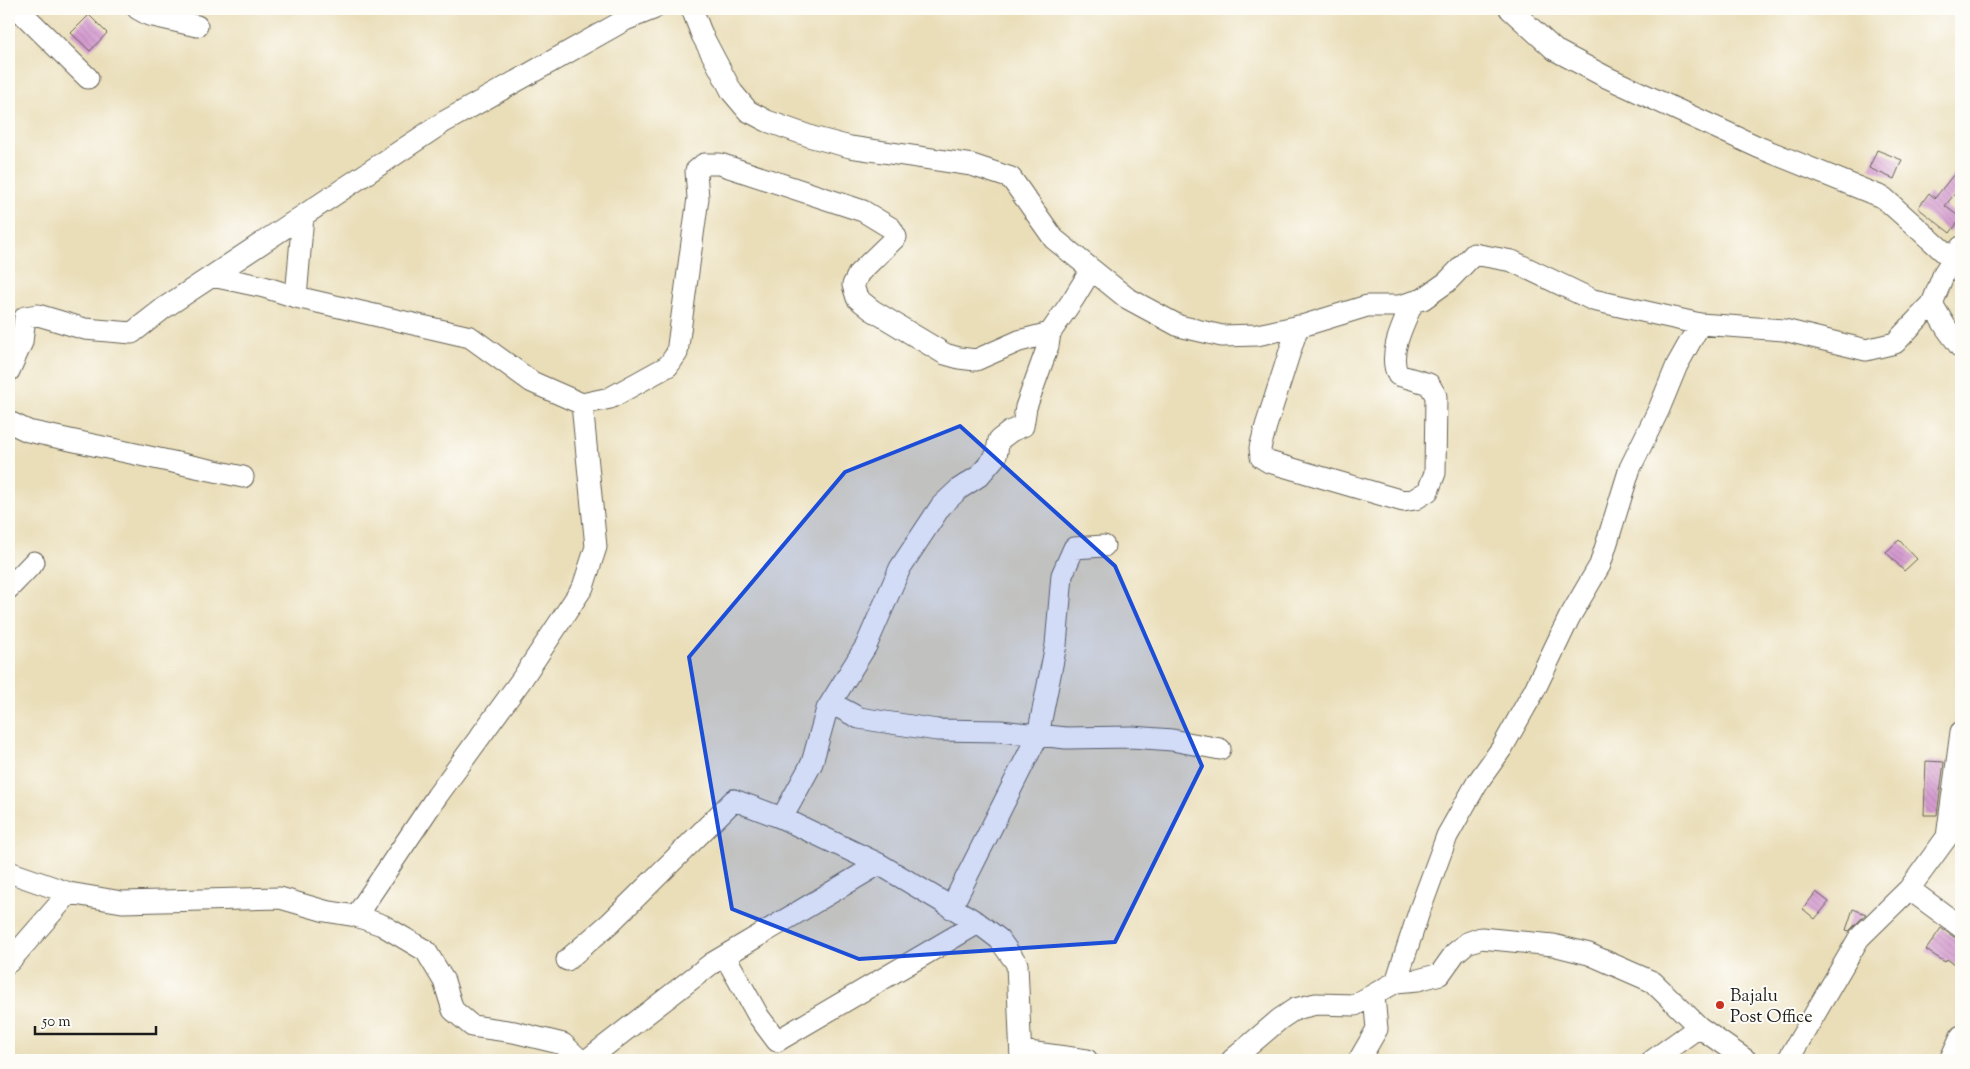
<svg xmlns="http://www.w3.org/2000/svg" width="1970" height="1069" viewBox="0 0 1970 1069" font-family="'Sorts Mill Goudy',serif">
<defs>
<pattern id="building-back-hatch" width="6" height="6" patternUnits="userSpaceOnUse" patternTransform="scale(1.25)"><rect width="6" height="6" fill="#d49acf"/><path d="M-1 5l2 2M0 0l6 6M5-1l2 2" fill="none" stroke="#b584b1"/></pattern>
</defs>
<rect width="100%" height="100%" fill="#fdfcf7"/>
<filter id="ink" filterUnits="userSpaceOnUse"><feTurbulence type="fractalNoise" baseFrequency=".02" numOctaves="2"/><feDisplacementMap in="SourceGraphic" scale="10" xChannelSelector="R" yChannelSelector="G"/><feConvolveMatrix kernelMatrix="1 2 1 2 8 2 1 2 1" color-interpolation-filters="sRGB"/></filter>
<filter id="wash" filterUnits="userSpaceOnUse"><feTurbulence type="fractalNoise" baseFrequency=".0096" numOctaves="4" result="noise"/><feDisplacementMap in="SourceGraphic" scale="20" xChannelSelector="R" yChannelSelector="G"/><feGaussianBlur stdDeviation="1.12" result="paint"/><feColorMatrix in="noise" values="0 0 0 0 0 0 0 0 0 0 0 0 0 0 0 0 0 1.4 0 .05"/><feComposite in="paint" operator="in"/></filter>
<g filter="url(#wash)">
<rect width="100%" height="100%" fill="#eadeb9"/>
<g id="blocks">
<path fill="url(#building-back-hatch)" d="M 89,15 L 107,33 L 90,51 L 71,33 Z
M 1877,150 L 1902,160 L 1894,179 L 1869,168 Z
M 1961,165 L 1961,186 L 1945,206 L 1961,218 L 1950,233 L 1918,208 L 1929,193 L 1935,198 Z
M 1899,540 L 1917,559 L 1904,571 L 1886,552 Z
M 1926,761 L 1944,762 L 1937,815 L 1924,815 Z
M 1816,892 L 1829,902 L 1815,919 L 1803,909 Z
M 1853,909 L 1866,914 L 1849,931 L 1846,930 Z
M 1941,928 L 1954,937 L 1961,939 L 1961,969 L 1947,959 L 1945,962 L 1926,950 Z"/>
</g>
</g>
<g filter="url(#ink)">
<use href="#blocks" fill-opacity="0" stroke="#646053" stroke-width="1"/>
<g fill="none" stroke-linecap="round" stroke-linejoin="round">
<g stroke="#646053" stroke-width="23">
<path id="minor" d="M 18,9 L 88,78
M 138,9 L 149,15 L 197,26
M 692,9 L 702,35 L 732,92 L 748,111 L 767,121 L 812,137 L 850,147 L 972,165 L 1011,178 L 1054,239 L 1127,298 L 1179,326 L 1222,336 L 1257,335 L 1305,325 L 1367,306 L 1399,306 L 1423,299 L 1447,282 L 1474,254 L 1512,261 L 1593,300 L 1700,324 L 1784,330 L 1866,350 L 1895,343 L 1932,304
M 1510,9 L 1555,50 L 1606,77 L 1758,147 L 1884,198 L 1953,260
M 1961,247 L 1944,273 L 1932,304 L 1947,329 L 1961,348
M 212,276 L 264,287 L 296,297 L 470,337 L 532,382 L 582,404 L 610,398 L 668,366 L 677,353 L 698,198 L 696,171 L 704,164 L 720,164 L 863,211 L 891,228 L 896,237 L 859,273 L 853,285 L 857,298 L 872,310 L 945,354 L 959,358 L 976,360 L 1019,341 L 1050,333
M 296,297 L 303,216
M 1298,326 L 1266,426 L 1260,448 L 1261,457 L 1269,462 L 1403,501 L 1415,499 L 1428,491 L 1435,473 L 1436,396 L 1429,384 L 1398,375 C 1387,354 1404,323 1413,302
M 9,371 L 22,342 L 25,317 L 38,315 L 85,329 L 132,333 L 164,308 L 444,122 L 625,20 L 653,9
M 9,422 L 28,431 L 243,477
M 9,588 L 34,562
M 831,703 L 859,718 L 937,730 L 1000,731 L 1066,738 L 1132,737 L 1172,740 L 1220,749
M 1961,732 L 1947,837 L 1909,889 L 1961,927
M 782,818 L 812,763 L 827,709 L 866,646 L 900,568 L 941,506 L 959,489 L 979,476 L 996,456 L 999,440 L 1011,431 L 1023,426 L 1026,407 L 1048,346 L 1050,333 L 1074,298 L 1091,270
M 9,872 L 69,893 L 122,902 L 280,898 L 325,911 L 356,916 L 382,925 L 426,951 L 444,981 L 453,1010 L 472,1026 L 514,1032 L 563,1044 L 580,1060
M 951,908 L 1038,735 L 1056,645 L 1062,575 L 1074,548 L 1104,546
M 356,916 L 437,796 L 522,679 L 583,587 L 596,547 L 582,404
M 725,956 L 759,1017 L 777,1041 L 978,923
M 567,960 L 610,923 L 734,800 L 782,818 L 879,864 L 978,923 L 999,939 L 1017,964 L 1021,1060
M 9,962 L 69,893
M 1396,982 L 1419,912 L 1447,836 L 1477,783 L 1502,748 L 1534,691 L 1569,618 L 1600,565 L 1630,468 L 1659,409 L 1677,365 L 1700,324
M 1021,1051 L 1087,1060
M 587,1060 L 711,964 L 879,864
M 1232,1060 L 1280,1019 L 1295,1009 L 1316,1004 L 1355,1005 L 1396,982 L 1418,980 L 1440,974 L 1455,953 L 1467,943 L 1481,938 L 1553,945 L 1589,954 L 1653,982 L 1699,1027 L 1746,1060
M 1359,1060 L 1377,1029 L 1374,996
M 1653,1060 L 1699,1027
M 1788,1060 L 1859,938 L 1909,889
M 1950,1060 L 1961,1036"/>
</g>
<use href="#minor" stroke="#fff" stroke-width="21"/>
</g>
</g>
<path fill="#1d4ed8" fill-opacity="0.2" stroke="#1d4ed8" stroke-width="4" stroke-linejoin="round" d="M 960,426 L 1115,566 L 1202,766 L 1115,942 L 859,959 L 732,909 L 689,657 L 845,472 Z"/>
<circle fill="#c8321e" stroke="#fdfcf7" stroke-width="2" cx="1720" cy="1005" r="5"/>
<g text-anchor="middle" stroke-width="4" stroke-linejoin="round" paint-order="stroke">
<g font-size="18" fill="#1c1c1c" stroke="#fdfcf7" text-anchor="start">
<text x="1730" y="1001">Bajalu<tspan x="1730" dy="21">Post Office</tspan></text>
</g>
</g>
<rect width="1970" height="1069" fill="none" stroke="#fdfcf7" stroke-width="30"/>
<path d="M35 1026v8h121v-8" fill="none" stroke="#1c1c1c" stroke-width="2.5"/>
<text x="42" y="1026" font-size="15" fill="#1c1c1c" stroke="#fdfcf7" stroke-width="4" paint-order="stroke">50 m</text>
</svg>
